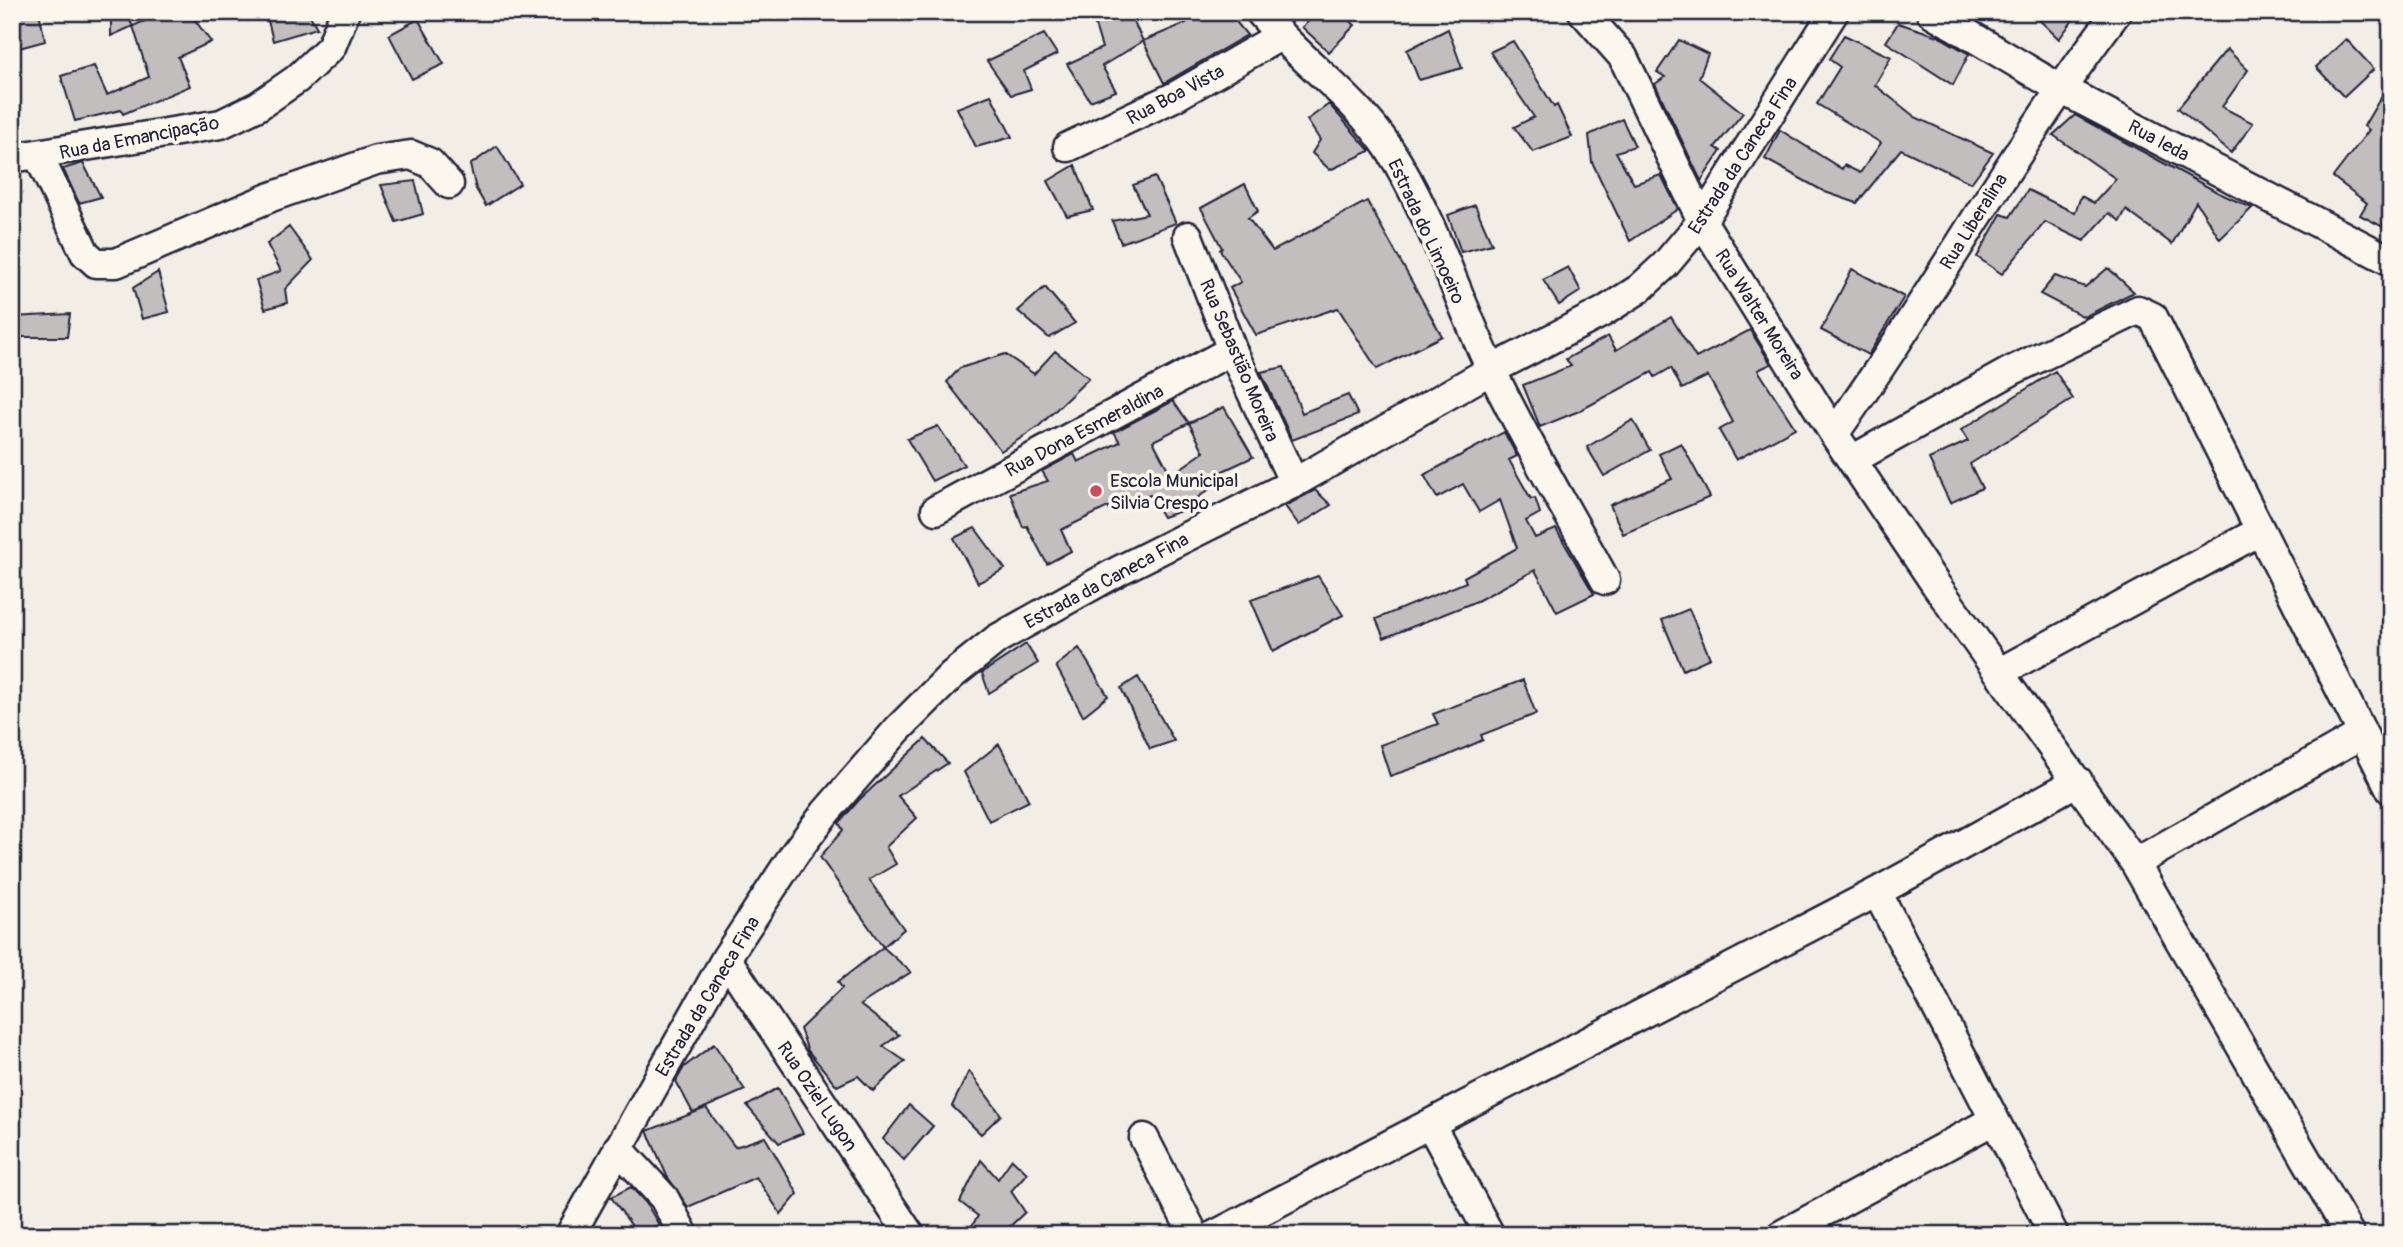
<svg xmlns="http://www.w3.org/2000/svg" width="2403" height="1247" viewBox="0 0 2403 1247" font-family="Pangolin,sans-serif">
<rect width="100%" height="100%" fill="#f2eee5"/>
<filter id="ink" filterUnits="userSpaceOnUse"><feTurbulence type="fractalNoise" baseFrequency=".0143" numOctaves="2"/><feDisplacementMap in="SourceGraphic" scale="14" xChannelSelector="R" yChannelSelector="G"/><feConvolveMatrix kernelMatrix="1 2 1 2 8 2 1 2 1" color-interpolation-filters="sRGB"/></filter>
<g filter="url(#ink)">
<path fill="#c2bebe" stroke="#22223b" stroke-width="2" fill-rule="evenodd" d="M 12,12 L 39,12 L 45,41 L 12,50 Z
M 111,12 L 124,12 L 133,26 L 111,36 Z
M 165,12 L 189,12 L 211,42 L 178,57 L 190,86 L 123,114 L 121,110 L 75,121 L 61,76 L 94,66 L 107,95 L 149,77 L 133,26 Z
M 266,12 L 308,12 L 317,28 L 273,41 Z
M 1091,12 L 1129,12 L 1143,41 L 1102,66 L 1116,91 L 1090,101 L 1067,64 L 1102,48 Z
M 1179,12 L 1228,12 L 1247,35 L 1164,83 L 1143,41 L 1186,23 Z
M 1319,12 L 1339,12 L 1355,25 L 1329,52 L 1302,27 Z
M 2031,12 L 2079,12 L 2059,39 Z
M 418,19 L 444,64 L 412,79 L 389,35 Z
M 1898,23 L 1938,36 L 1969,54 L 1953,85 L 1886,42 Z
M 1448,29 L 1462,68 L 1419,80 L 1407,50 Z
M 1044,34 L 1057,54 L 1024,71 L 1031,89 L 1011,95 L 987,61 Z
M 1844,35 L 1891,57 L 1875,85 L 1915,117 L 1993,153 L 1971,183 L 1901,149 L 1857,203 L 1825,192 L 1765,159 L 1780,130 L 1842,169 L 1844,165 L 1860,173 L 1881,143 L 1817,104 L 1840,67 L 1829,59 Z
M 2346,39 L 2374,69 L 2344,97 L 2316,67 Z
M 1679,40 L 1708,54 L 1699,78 L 1743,113 L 1715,147 L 1721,151 L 1701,181 L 1655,84 L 1665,77 L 1657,72 Z
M 1513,41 L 1554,107 L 1557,105 L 1572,137 L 1533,152 L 1514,127 L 1534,117 L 1490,52 Z
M 2227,49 L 2248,70 L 2222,107 L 2253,123 L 2231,153 L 2178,108 Z
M 2391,80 L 2391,212 L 2383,227 L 2360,215 L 2367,203 L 2333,177 L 2369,130 L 2364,126 Z
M 991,95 L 1012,137 L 976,147 L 957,108 Z
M 1329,104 L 1370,151 L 1330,170 L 1312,153 L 1320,140 L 1307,120 Z
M 2075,115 L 2219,193 L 2252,208 L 2220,239 L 2196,202 L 2172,244 L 2126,210 L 2120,221 L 2109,213 L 2084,241 L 2045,222 L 2002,274 L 1977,257 L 2001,214 L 2010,217 L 2028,190 L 2075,213 L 2081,196 L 2094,203 L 2116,179 L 2053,135 Z
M 1622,119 L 1635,146 L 1616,152 L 1634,184 L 1661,175 L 1678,209 L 1630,241 L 1592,162 L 1589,135 Z
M 497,146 L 520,184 L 486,206 L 476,189 L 470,165 Z
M 83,163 L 101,197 L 79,203 L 63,169 Z
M 1075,165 L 1093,210 L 1067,216 L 1048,181 Z
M 1155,177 L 1176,223 L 1121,243 L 1112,221 L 1147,214 L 1133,185 Z
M 415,181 L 423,214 L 396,222 L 381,185 Z
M 1245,184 L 1258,211 L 1248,218 L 1273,251 L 1367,201 L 1442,336 L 1377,369 L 1338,308 L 1256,335 L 1230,288 L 1241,282 L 1220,250 L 1222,248 L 1201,208 Z
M 1475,205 L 1492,244 L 1461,252 L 1448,215 Z
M 289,227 L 313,260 L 285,289 L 287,303 L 265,309 L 256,280 L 281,271 L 267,244 Z
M 1568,267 L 1581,291 L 1559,305 L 1543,280 Z
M 2108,268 L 2134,292 L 2084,317 L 2040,294 L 2055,276 L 2085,287 Z
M 1852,269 L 1904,297 L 1868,355 L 1821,330 Z
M 158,272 L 169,312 L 142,319 L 133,288 Z
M 1045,287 L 1075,323 L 1049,338 L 1018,311 Z
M 70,314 L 67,337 L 12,337 L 12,317 Z
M 1671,317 L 1696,358 L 1750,330 L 1771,364 L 1758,370 L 1795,428 L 1736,460 L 1719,430 L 1733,422 L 1708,376 L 1682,389 L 1671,368 L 1655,377 L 1652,372 L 1579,411 L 1540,427 L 1523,385 L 1571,366 L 1566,359 L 1608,336 L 1616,350 Z
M 1055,351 L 1089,378 L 1038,427 L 1001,451 L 947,382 L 960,368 L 1005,354 L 1034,374 Z
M 1284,367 L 1302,413 L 1348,395 L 1358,415 L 1292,440 L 1261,372 Z
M 2055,371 L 2073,399 L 1970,464 L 1982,488 L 1950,503 L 1929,459 L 1968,441 L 1961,430 Z
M 1173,401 L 1189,423 L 1224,407 L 1253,457 L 1210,477 L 1215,485 L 1188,505 L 1190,508 L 1163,517 L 1150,495 L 1110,511 L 1108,507 L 1061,530 L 1071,551 L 1047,564 L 1027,526 L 1023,527 L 1010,493 L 1048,481 L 1042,471 L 1074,454 L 1078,462 L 1120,442 L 1114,432 ZM 1189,423 L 1204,452 L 1171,475 L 1153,441 Z
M 1633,420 L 1650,450 L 1604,476 L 1587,447 Z
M 938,426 L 964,465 L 932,481 L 907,439 Z
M 1504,432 L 1517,456 L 1509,460 L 1531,499 L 1535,498 L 1540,513 L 1526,521 L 1535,538 L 1556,529 L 1594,594 L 1557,612 L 1535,570 L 1477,601 L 1384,638 L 1376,619 L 1466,582 L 1464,577 L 1517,548 L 1500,500 L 1479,512 L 1463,484 L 1437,498 L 1424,475 Z
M 1681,443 L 1710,497 L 1623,534 L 1610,505 L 1672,479 L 1659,454 Z
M 1315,490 L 1331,505 L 1299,525 L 1285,506 Z
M 975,528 L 1005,569 L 978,583 L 954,538 Z
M 1318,576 L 1343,615 L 1273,651 L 1251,600 Z
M 1689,609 L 1710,658 L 1683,670 L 1662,620 Z
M 1026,644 L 1038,663 L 989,693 L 982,673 Z
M 1079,648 L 1108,696 L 1083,716 L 1056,666 Z
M 1138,677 L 1174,741 L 1150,749 L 1121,688 Z
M 1523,680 L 1536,714 L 1481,735 L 1483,740 L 1440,759 L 1390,776 L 1380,745 L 1438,724 L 1433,714 Z
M 925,739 L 948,763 L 898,796 L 917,818 L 886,847 L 896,864 L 869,880 L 904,929 L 883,947 L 820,857 L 843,830 L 839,823 L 859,800 Z
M 999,744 L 1029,801 L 989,821 L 964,772 Z
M 883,947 L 911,972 L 860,1005 L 899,1035 L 883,1046 L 905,1061 L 873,1091 L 858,1076 L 837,1086 L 808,1051 L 800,1029 L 842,988 L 838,982 Z
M 714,1044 L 745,1090 L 693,1113 L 676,1081 L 684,1067 Z
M 969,1071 L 1001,1115 L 981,1134 L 952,1106 Z
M 778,1088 L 803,1133 L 779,1143 L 747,1106 Z
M 909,1105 L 933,1126 L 904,1160 L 883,1139 Z
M 706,1108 L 735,1147 L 765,1137 L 798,1194 L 781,1214 L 756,1177 L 688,1207 L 667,1176 L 647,1131 Z
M 1012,1159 L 1027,1173 L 1011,1191 L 1025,1212 L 1001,1235 L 966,1235 L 978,1216 L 960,1202 L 981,1160 L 998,1179 Z
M 631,1187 L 646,1203 L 659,1225 L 637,1233 L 611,1197 Z"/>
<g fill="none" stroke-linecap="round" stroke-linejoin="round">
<g stroke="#22223b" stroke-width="33">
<path id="minor" d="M 1260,12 C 1299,60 1353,95 1388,147 C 1432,215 1456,296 1491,369 C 1525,441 1567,510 1605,580
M 1583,12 L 1623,57 L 1702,221 L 1834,434 L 1936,585 L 2135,863 L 2350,1235
M 1931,12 L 2059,88 L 2391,261
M 1068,147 L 1176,96 L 1280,36
M 38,155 L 85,253 L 96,263 L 116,263 L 271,197 L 376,160 L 411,155 L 430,163 L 449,184
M 12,158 L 221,124 L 258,106 L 297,79 L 331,47 L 345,12
M 1188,236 L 1232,350 L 1294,483
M 1834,434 C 1933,296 2014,147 2117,12
M 1852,460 L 2011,371 L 2138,310 L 2153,317 L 2391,790
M 936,510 L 1232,350
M 2000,672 L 2260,531
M 2135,863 L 2362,734
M 1877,892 L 2054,1235
M 726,958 L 910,1235
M 1431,1125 L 1490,1235
M 1144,1138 L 1194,1235
M 618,1148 L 664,1198 L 684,1235
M 570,1235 L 726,958 L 795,853 L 826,812 L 898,729 L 952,675 L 997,639 L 1120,570 L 1294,483 L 1491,370 L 1603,312 L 1639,289 L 1665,265 L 1702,221 L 1834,12
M 1215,1235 L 1877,892 L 2078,781
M 1781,1235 L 1994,1120"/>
</g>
<use href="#minor" stroke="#fbf7ec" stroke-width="28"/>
</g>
</g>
<circle fill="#d1495b" stroke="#fbf7ec" stroke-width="2.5" cx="1096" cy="491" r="7"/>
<g text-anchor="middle" stroke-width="7" stroke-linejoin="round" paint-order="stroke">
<g font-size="19" fill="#22223b" stroke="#fbf7ec">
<text transform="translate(1175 94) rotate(-28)" y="7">Rua Boa Vista</text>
<text transform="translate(139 137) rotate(-11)" y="7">Rua da Emancipação</text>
<text transform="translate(2159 140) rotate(28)" y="7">Rua Ieda</text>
<text transform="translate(1742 155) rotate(-57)" y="7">Estrada da Caneca Fina</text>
<text transform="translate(1973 221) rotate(-58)" y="7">Rua Liberalina</text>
<text transform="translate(1427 231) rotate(65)" y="7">Estrada do Limoeiro</text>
<text transform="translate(1760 314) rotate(58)" y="7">Rua Walter Moreira</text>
<text transform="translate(1240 360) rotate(67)" y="7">Rua Sebastião Moreira</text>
<text transform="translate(1084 430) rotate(-28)" y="7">Rua Dona Esmeraldina</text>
<text transform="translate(1106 580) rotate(-28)" y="7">Estrada da Caneca Fina</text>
<text transform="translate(707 996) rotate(-59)" y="7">Estrada da Caneca Fina</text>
<text transform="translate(818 1096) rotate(56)" y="7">Rua Oziel Lugon</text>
</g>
<g font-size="19" fill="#22223b" stroke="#fbf7ec" text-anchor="start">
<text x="1110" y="487">Escola Municipal<tspan x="1110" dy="22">Silvia Crespo</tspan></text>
</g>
</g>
<rect width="2403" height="1247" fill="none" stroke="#fbf7ec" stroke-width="42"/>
<rect x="21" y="21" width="2361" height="1205" fill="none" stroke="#22223b" stroke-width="2.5" filter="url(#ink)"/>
</svg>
